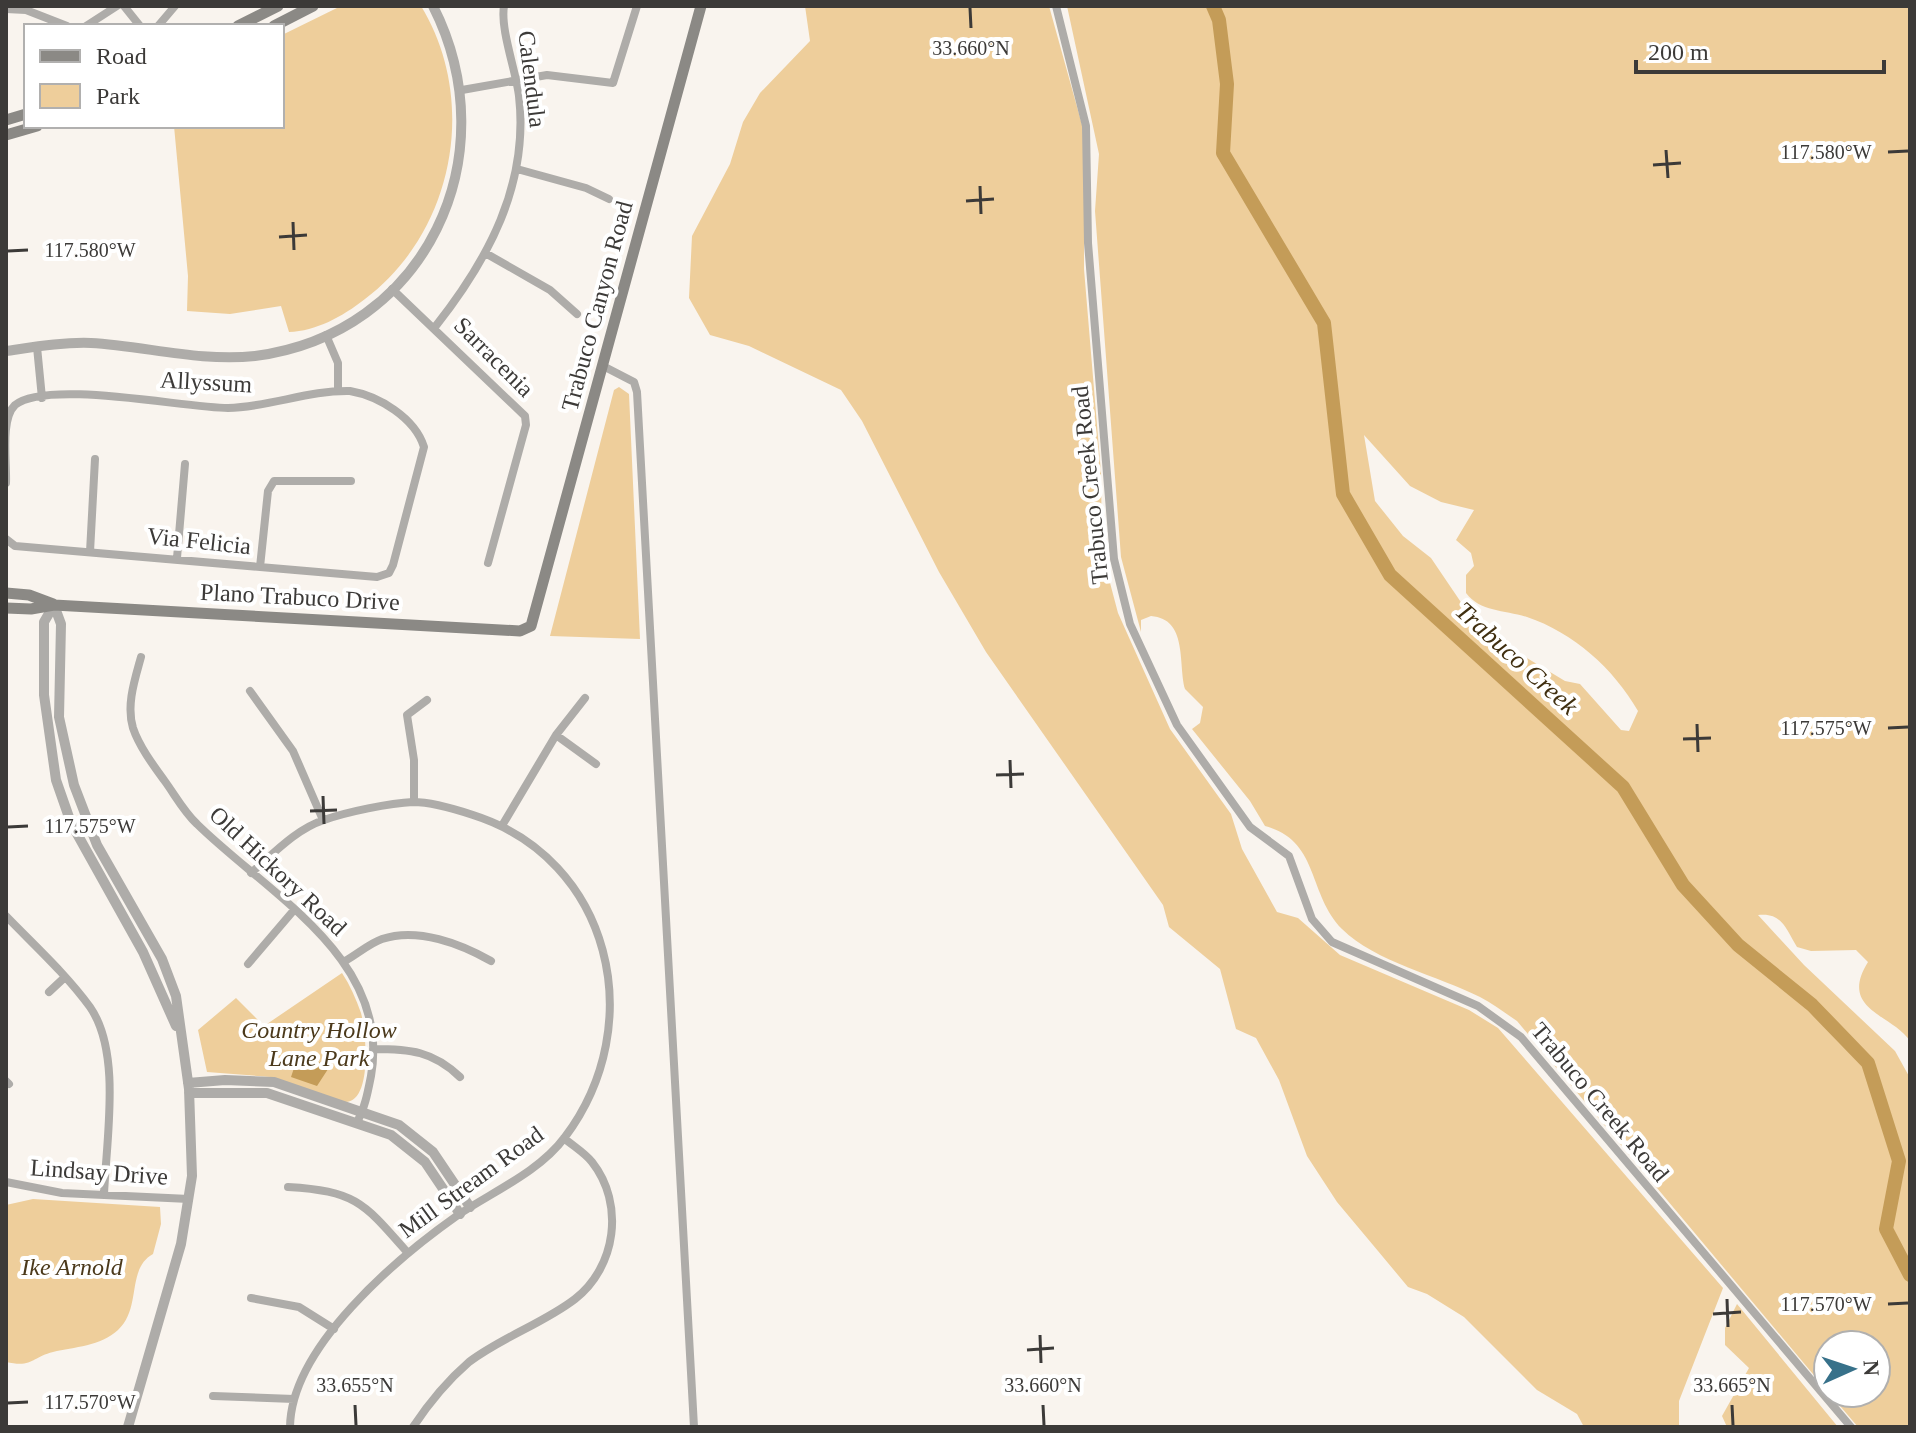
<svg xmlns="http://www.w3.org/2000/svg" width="1916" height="1433" viewBox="0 0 1916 1433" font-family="Georgia,serif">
<rect width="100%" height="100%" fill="#f9f4ee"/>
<path fill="#eece9b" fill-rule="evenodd" d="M 341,6 L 421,6 C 479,101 454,232 365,299 C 342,317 316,331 289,332 L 281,306 L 230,314 L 187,311 L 188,276 L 174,126 L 282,126 L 282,35 Z
M 805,6 L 1049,6 L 1084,132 L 1084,269 L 1101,473 L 1102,551 L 1109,579 L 1118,613 L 1170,729 L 1231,814 L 1242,849 L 1277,912 L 1298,918 L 1340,955 L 1469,1010 L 1498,1028 L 1723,1288 L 1679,1401 L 1679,1427 L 1584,1427 L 1577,1414 L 1537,1390 L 1464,1317 L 1427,1294 L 1408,1287 L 1378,1251 L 1337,1202 L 1307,1156 L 1279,1080 L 1256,1038 L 1236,1029 L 1220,969 L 1169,927 L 1163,905 L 986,652 L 939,572 L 862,421 L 841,390 L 749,346 L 710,335 L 689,298 L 692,236 L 730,164 L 743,122 L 760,93 L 810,41 Z
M 1067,6 L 1910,6 L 1910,1041 C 1892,1014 1838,1010 1868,962 L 1856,950 L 1811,951 L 1797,947 C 1786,929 1782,912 1758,915 L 1804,965 L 1895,1051 L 1910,1078 L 1910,1427 L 1858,1427 L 1829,1393 L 1876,1393 L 1876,1345 L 1828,1345 L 1828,1392 L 1517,1021 C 1505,1013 1493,1004 1480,997 C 1439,976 1375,962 1342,929 C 1307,893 1320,841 1265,826 L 1250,801 L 1192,729 L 1200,723 L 1203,707 L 1185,689 C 1178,663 1188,619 1151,616 L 1141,620 L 1141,632 L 1121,557 L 1095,211 L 1099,154 ZM 1364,435 L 1410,486 L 1441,502 L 1474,510 L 1456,540 L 1471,553 L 1474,566 L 1466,575 L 1466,593 C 1480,612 1505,610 1527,617 C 1574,633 1613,668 1638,711 L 1629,731 L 1621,730 L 1580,684 L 1565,681 L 1494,638 L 1473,620 L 1431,558 L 1403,536 L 1375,501 Z
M 619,387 L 629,394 L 640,639 L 550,636 L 614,390 Z
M 342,973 C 350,985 356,999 361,1013 C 366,1031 373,1102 345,1102 L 271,1077 L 207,1072 L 198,1030 L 236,998 L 264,1026 Z
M 33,1199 L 160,1207 L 161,1224 L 153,1254 C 126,1269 142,1308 118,1330 C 101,1346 74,1347 53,1352 C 32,1357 33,1368 6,1362 L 6,1205 Z
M 1737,1304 L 1838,1427 L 1727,1427 L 1722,1416 L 1749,1368 L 1725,1345 L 1725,1328 Z"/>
<path fill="#c49c58" d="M 306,1057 L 330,1066 L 317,1086 L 291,1077 L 296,1062 L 303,1064 Z"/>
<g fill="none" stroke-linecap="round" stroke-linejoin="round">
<path stroke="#c49c58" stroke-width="14" d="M 1213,6 L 1219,20 L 1227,84 L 1223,153 L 1324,323 L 1343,494 L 1390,575 L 1623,787 L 1683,885 L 1738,945 L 1812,1005 L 1868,1063 L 1899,1161 L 1886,1229 L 1910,1275"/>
<path stroke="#aeaca9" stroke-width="8" d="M 124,6 L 140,26
M 1056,6 L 1086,126 L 1088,243 L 1114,559 L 1130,624 L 1177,725 L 1250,827 L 1289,856 L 1312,919 L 1332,942 L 1478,1006 L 1521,1037 L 1851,1427
M 6,9 L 26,10 L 67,26
M 86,26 L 117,6
M 158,26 L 175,6
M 462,90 L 547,75 L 613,83 L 637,6
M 517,169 L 586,188 L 609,199
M 487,254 L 550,290 L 577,314
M 392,289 L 525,416 L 526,425 L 488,563
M 435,327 C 488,260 529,185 519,96 C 516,71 500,29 504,6
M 326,335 L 338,363 L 338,391
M 37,347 L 42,398
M 603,366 L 634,382 L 637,392 L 694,1427
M 6,483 C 7,463 0,419 15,405 C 47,379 185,408 228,408 C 270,407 309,390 350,391 C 379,396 415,418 424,447 L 393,565 L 389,573 L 377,577 L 15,546 L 6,539
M 90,552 L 95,459
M 177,558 L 185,464
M 260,567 L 268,491 L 274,481 L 351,481
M 141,657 C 135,679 126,705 133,728 C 139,746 153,765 164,780 C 175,795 184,812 197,824 C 268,894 392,959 371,1076 C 368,1091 365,1108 357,1122
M 250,691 L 293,751 L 323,820
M 556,735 L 596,764
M 414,802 L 414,760 L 407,715 L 427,700
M 503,824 L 556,735 L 585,698
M 251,873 C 273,854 296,829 324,820 C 346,812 390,803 413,802 C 432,802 455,809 473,815 C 611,859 650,1024 565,1137 C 539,1172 494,1191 458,1215 C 397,1258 291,1347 290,1427
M 6,916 C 34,945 66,974 90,1007 C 122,1053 106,1140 104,1195
M 345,961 C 356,955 370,943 382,939 C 418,927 461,944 491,961
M 248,964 L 294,910
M 49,992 L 64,978
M 373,1049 C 410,1049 433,1051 460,1077
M 6,1081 L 9,1084
M 6,1182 L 62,1193 L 189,1199
M 288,1187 C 356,1191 364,1203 407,1252
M 251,1298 L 299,1307 L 334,1329
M 213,1396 L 294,1399
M 413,1427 C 429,1403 447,1381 469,1362 C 502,1337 544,1323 575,1299 C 616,1267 625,1204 592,1162 C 585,1153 573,1146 564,1138"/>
<path stroke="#aeaca9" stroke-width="10" d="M 6,351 C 34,347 63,342 91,343 C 145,346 200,362 255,356 C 426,334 509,156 433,6
M 54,605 L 61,624 L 59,717 L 74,785 L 97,845 L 162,959 L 176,996 L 189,1089 L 192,1176 L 181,1244 L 128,1427
M 54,605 L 44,622 L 44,695 L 56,780 L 71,823 L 143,952 L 176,1026
M 188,1083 L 225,1080 L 274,1082 L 399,1125 L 433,1152 L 470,1207
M 189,1093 L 267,1093 L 391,1135 L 425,1162 L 460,1214"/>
<path stroke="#8b8985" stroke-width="11" d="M 238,26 L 278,6
M 274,26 L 313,6
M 6,120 L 26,114
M 6,135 L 37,126
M 6,593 L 29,595 L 53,604
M 6,608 L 31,609 L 54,605 L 520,631 L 531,626 L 701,6"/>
</g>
<path fill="none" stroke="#3c3a38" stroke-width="3" d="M 970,8 L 971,28M 1666,150 L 1668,178M 1888,152 L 1908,151M 1653,165 L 1681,163M 980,186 L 981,214M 966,201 L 994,199M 293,222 L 294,250M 279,237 L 307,235M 8,251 L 28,250M 1697,724 L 1698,752M 1888,728 L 1908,727M 1683,739 L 1711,738M 1010,760 L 1011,788M 996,775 L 1024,774M 323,796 L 324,824M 310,811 L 337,810M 8,827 L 28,826M 1727,1299 L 1728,1327M 1888,1304 L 1908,1303M 1713,1314 L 1741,1312M 1040,1335 L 1041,1363M 1027,1350 L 1054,1348M 8,1403 L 28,1402M 355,1405 L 356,1425M 1043,1405 L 1044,1425M 1732,1405 L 1733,1425"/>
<g text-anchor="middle" stroke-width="8" stroke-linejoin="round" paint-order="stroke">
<g font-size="24" fill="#3c3a38" stroke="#fff">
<text transform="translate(532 79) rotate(83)" y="8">Calendula</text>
<text transform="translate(597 306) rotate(-75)" y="8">Trabuco Canyon Road</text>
<text transform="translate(494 357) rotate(45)" y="8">Sarracenia</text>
<text transform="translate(206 382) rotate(3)" y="8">Allyssum</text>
<text transform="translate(1090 485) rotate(-96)" y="8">Trabuco Creek Road</text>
<text transform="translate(199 541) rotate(6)" y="8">Via Felicia</text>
<text transform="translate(300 597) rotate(3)" y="8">Plano Trabuco Drive</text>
<text transform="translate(278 871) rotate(43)" y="8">Old Hickory Road</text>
<text transform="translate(1600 1102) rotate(50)" y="8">Trabuco Creek Road</text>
<text transform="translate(99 1172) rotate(4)" y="8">Lindsay Drive</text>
<text transform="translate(471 1182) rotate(-36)" y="8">Mill Stream Road</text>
</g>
<g font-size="24" font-style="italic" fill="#4b391b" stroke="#fff">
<text x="319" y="1038">Country Hollow<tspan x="319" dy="28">Lane Park</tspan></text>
<text x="72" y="1275">Ike Arnold</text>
</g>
<g font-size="26" font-style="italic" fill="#402f10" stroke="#fff">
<text transform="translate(1517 658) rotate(42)" y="9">Trabuco Creek</text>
</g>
</g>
<g font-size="20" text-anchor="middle" fill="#3c3a38" stroke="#fff" stroke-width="8" stroke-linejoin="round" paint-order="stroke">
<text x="971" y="55">33.660°N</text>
<text x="1826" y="159">117.580°W</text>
<text x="90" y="257">117.580°W</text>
<text x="1826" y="735">117.575°W</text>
<text x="90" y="833">117.575°W</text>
<text x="1826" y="1311">117.570°W</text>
<text x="355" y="1392">33.655°N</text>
<text x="1043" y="1392">33.660°N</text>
<text x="1732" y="1392">33.665°N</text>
<text x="90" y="1409">117.570°W</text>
</g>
<rect width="1916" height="1433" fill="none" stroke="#3c3a38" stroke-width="16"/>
<rect x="24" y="24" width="260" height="104" fill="#ffffff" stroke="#b1b0af" stroke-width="2"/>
<rect x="40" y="50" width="40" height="12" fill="#8b8985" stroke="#b1b0af" stroke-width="2"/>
<text x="96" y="64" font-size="24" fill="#3c3a38">Road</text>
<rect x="40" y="84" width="40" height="24" fill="#eece9b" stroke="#b1b0af" stroke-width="2"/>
<text x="96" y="104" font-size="24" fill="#3c3a38">Park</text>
<g transform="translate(1852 1369) rotate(87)"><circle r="38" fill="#ffffff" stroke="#b1b0af" stroke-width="2"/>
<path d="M0-6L14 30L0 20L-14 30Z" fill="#37718a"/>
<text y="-12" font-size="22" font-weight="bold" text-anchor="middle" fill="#3c3a38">N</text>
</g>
<path d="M1636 60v12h248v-12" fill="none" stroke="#3c3a38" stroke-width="4"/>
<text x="1648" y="60" font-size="24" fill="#3c3a38" stroke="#ffffff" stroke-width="6" paint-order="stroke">200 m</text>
</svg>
